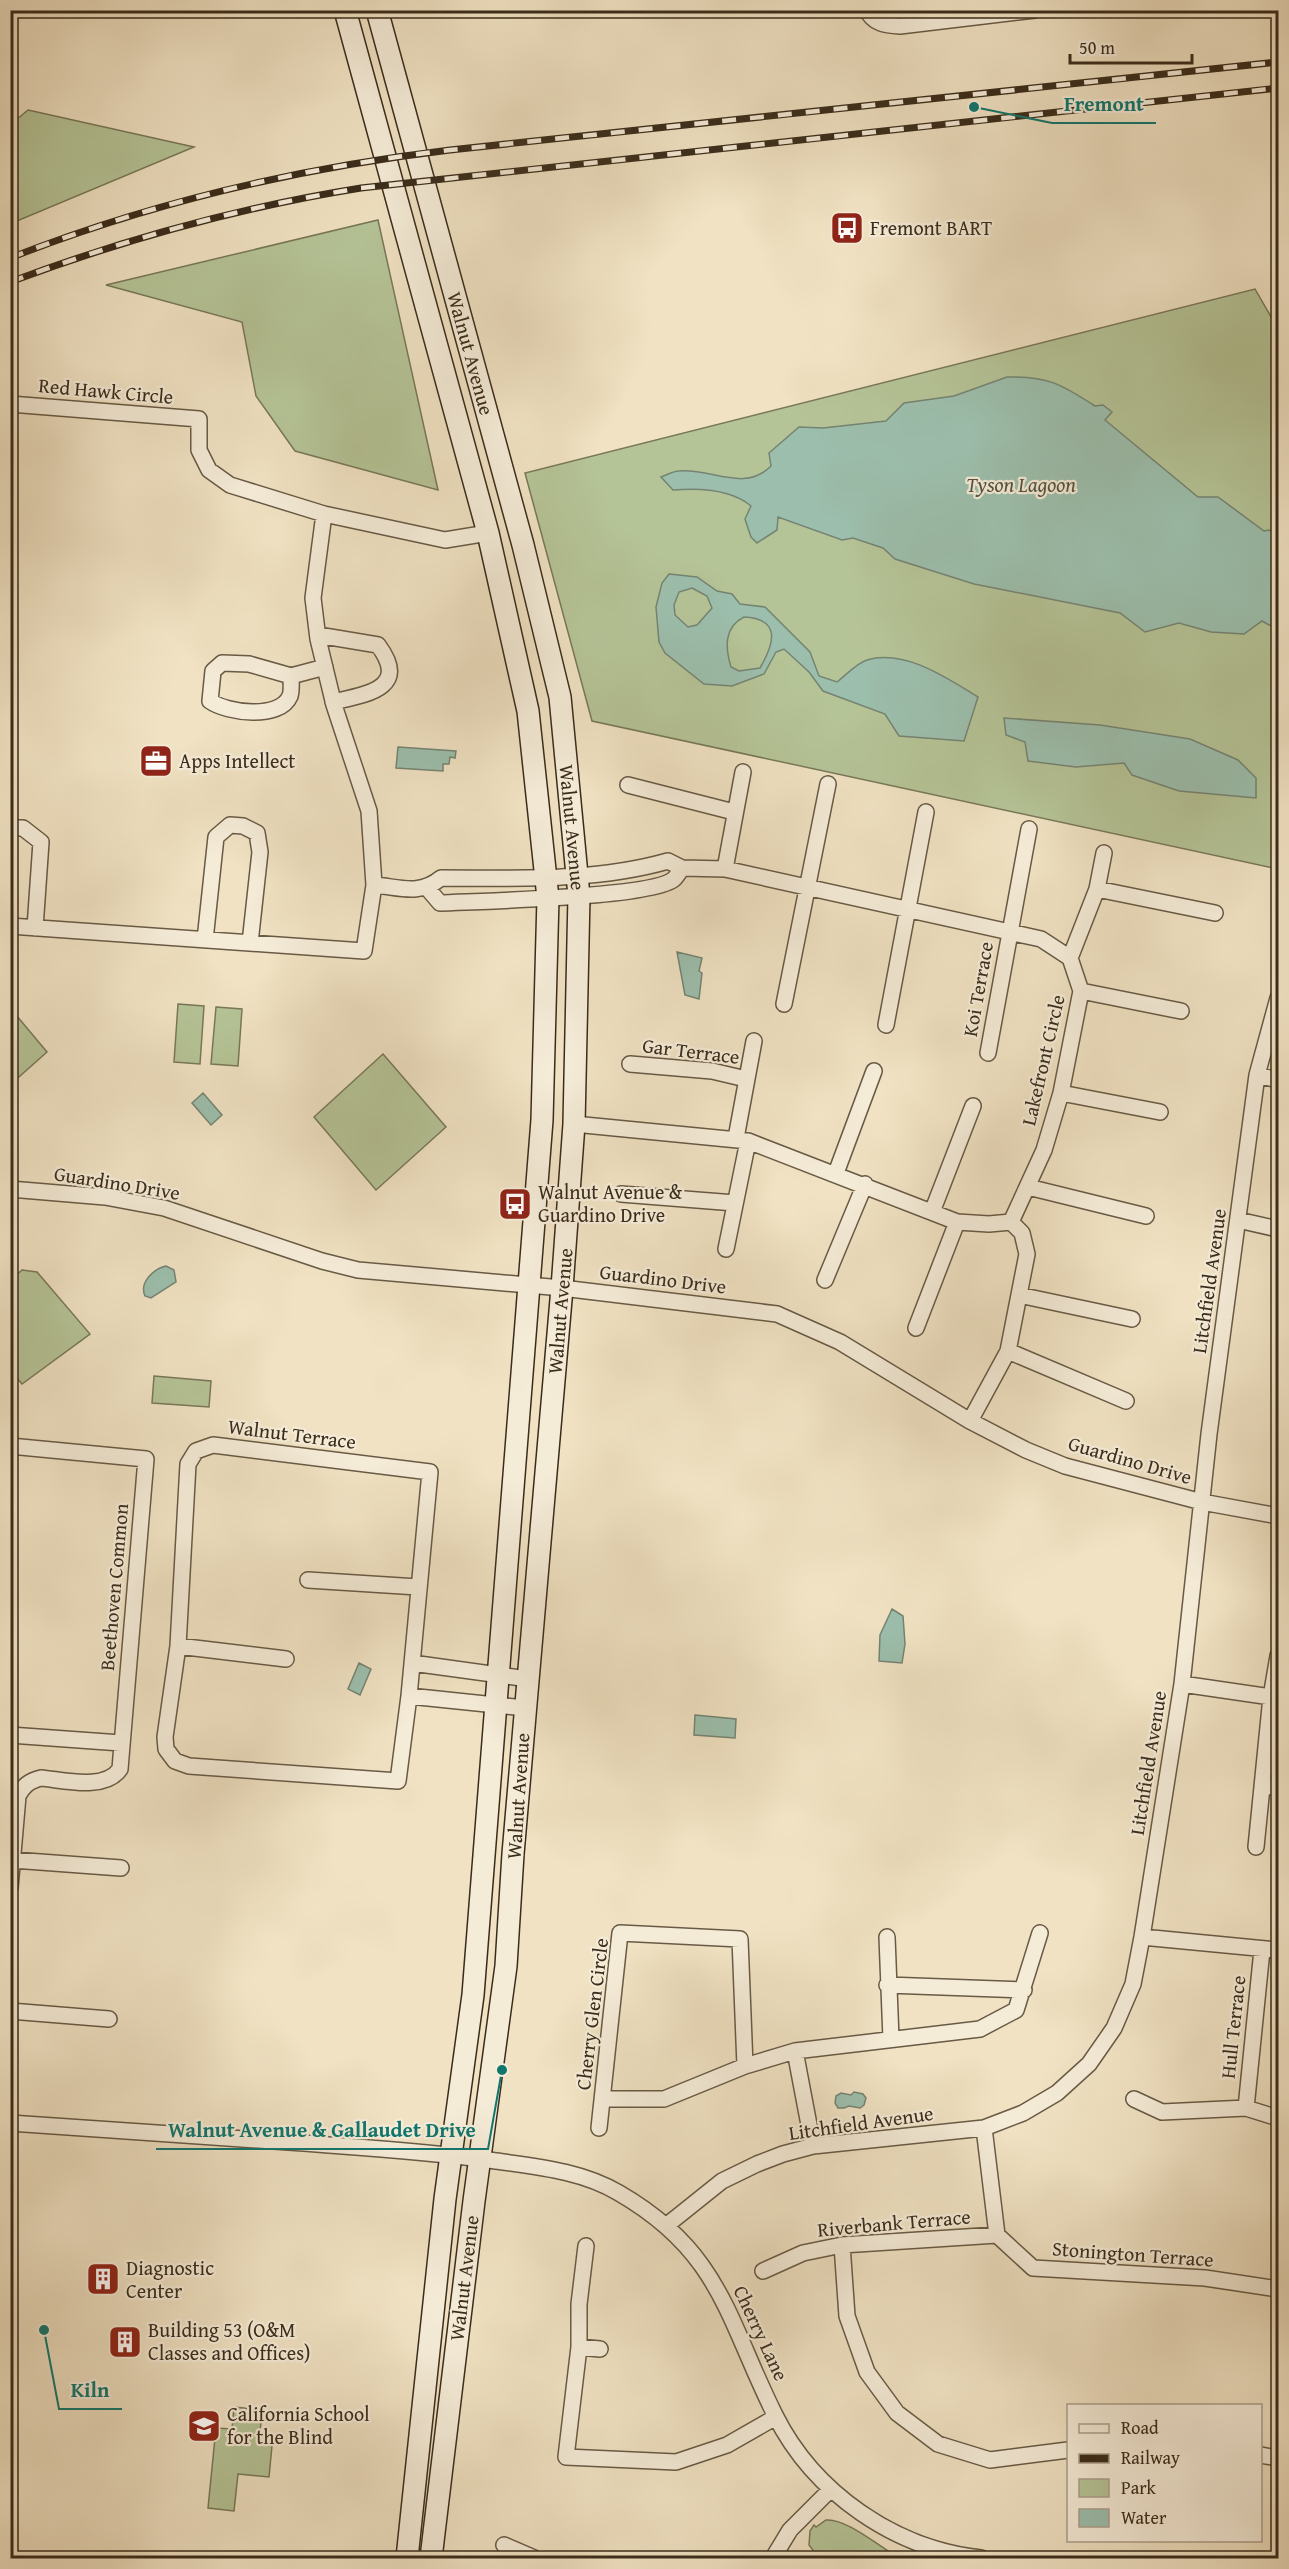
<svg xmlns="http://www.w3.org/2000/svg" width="1289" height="2569" viewBox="0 0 1289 2569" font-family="'Gentium Book Plus',serif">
<rect width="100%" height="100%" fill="#f0e2c3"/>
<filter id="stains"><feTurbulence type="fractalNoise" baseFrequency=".00333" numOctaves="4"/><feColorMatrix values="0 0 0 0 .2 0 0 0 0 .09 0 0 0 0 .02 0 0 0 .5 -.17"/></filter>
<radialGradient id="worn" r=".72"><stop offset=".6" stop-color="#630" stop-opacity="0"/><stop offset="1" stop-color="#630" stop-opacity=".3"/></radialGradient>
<path fill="#b5c497" stroke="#787859" stroke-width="1.5" d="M 28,110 L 194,147 L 17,221 L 11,188 L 11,124 Z
M 378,220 L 438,490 L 295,451 L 256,396 L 242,322 L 106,285 Z
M 1255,289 L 1278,329 L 1278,869 L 592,721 L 525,473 Z
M 178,1004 L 204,1006 L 200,1064 L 174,1062 Z
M 216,1007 L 242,1009 L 238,1066 L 211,1064 Z
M 11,1009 L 47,1052 L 11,1084 L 10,1084 Z
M 383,1054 L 446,1127 L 376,1190 L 314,1117 Z
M 22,1270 L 37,1272 L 90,1334 L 22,1384 L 10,1370 L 11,1280 Z
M 154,1376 L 211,1381 L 209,1407 L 152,1403 Z
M 234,2407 L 262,2410 L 259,2444 L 272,2446 L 269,2477 L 238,2474 L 234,2511 L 208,2508 L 216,2428 L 232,2429 Z
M 826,2520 C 845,2518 876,2544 893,2554 L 891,2558 L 818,2557 L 809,2545 L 810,2531 L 814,2525 L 816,2527 Z"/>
<path fill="#9cbfad" stroke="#758473" stroke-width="1.5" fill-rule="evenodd" d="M 1007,377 C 1048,376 1061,384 1095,406 L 1103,405 L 1112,412 L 1105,420 L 1198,497 L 1218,497 L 1264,531 L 1269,530 L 1278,535 L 1278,630 L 1262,621 L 1244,634 L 1211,632 L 1179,623 L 1145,632 L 1120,613 L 974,584 L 895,559 L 883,548 L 853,538 L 842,540 L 778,517 L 777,530 L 757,543 L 751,537 L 745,519 L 751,506 C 731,489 698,488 673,490 L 661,477 C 667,475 673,471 679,471 C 712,468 744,493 771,466 L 769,453 L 799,427 L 823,428 L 886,421 L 904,403 L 954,396 Z
M 669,574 L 697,577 L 717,591 L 732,594 L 740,604 L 765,607 L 810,652 L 819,676 L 837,682 C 846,675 857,663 867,660 C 905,649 947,678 978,697 L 964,741 L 899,736 L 885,714 L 823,691 L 809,672 L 784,649 L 776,652 L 764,674 L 732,686 L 704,684 L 665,653 L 659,642 L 656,607 L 662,583 ZM 692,588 L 707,596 L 712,608 L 697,625 L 688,627 L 675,615 L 674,605 L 679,592 ZM 744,617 C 782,619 774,644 760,668 L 739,671 L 731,667 C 725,647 724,627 744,617 Z
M 1004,718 L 1100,725 L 1190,739 L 1238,760 L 1256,778 L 1256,798 L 1179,791 L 1132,775 L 1124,763 L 1076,767 L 1028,761 L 1025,742 L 1006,735 Z
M 398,747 L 456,751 L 455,758 L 450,757 L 449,764 L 443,764 L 443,771 L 396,768 Z
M 677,952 L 702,958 L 699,971 L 702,973 L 699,999 L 685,995 Z
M 203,1093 L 222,1115 L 211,1125 L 192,1103 Z
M 166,1266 L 174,1270 L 176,1282 L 151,1298 L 145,1296 C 139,1283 153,1269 166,1266 Z
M 892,1609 L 903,1616 L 905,1644 L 902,1663 L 879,1661 L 880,1635 Z
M 359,1663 L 371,1669 L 360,1695 L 348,1689 Z
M 695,1715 L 736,1719 L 735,1738 L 694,1735 Z
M 854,2092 L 863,2094 L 866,2098 L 864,2105 L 860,2108 L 849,2106 L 844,2108 L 838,2108 L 835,2103 L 836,2096 L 841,2093 L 851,2095 Z"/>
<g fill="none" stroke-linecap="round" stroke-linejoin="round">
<g stroke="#685a45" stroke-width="18">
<path id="minor" d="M 867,10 C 873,24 886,25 900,26 L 1035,10
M 10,404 L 199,419 L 199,450 L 209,470 L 230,485 L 324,514 L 445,540 L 488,533
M 318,635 L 378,645 C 410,688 368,694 333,702
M 291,676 L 249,664 L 222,663 L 213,671 L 210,701 C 227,713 280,720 290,696 C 292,691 291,682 291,676 L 325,667
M 628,785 L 734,812
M 10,828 L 23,828 L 41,842 L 35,928
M 725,869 L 743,772
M 374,885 C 400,887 419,896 441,878 C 517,878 594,882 668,861 L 682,868 L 725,869 L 1041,939 L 1070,958 L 1081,991 L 1061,1093 L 1044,1150 L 1011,1222 L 989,1224 L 957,1222 L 748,1141 L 574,1124
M 428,889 L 440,903 C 478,901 652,898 674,879 C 677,876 680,871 682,868
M 1097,889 L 1215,913
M 10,926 L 364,951 L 374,885 L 369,811 L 334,705 L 318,639 L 313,598 L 324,514
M 205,940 L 216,837 L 230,825 L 243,826 L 257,833 L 260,852 L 250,943
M 1070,958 L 1097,889 L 1104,853
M 1081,991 L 1181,1011
M 784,1004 L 828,784
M 886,1025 L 926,812
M 988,1053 L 1029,829
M 630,1064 L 712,1071 L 746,1079
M 1257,1075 L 1278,1080
M 1061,1093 L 1160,1112
M 736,1138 L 754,1041
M 836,1173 L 874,1071
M 1028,1187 L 1146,1216
M 10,1189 L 105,1197 L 164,1208 L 322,1261 L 358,1270 L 562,1288 L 777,1314 L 840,1342 L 970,1421 L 1026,1450 L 1065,1466 L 1202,1502 L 1278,1516
M 621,1194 L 735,1203
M 932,1212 L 973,1106
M 1238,1220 L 1278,1229
M 726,1249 L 748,1141
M 825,1280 L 865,1184
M 1019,1295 L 1132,1319
M 916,1328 L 957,1222
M 1008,1351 L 1126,1401
M 970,1421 L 1008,1351 L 1027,1254 L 1022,1233 L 1011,1222
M 213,1445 L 430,1472 L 409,1696 L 398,1781 L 189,1766 L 175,1761 L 166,1749 L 165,1737 L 178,1646 L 188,1464 L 196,1451 Z
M 10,1446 L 146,1459 L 120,1769 C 105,1791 64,1780 41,1778 C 29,1781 23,1786 18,1796 L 10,1888
M 308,1580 L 418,1587
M 178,1646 L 286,1659
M 412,1663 L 528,1679
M 1182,1684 L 1271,1697
M 409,1696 L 525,1708
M 10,1735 L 121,1743
M 1262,1786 L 1278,1787
M 1256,1847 L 1271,1697 L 1278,1656
M 13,1860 L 121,1868
M 887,1937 L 891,2039
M 1142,1937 L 1278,1950
M 887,1985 L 1024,1990
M 10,2011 L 109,2019
M 795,2051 L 813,2146
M 603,2099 L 664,2099 L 745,2066 L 795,2051 L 980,2029 L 1016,2010 L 1040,1933
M 1134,2099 L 1162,2112 L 1246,2108 L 1278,2118
M 1246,2108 L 1262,1950
M 10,2123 C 117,2130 223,2137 329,2145 C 385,2149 441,2153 496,2161 C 538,2167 582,2171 619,2193 C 721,2252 727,2319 775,2415 C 814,2493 895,2549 981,2558
M 599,2128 L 620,1933 L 740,1939 L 745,2066
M 984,2128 L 997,2235 L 1033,2268 L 1205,2278 L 1278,2289
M 667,2225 L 722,2181 L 757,2164 L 783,2154 L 813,2146 L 984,2128 L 1023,2113 L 1057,2093 L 1089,2064 L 1114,2028 L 1133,1984 L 1142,1937 L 1182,1684 L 1209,1434 L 1257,1075 L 1278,998
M 842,2245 L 847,2316 L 867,2372 L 897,2413 L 938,2444 L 990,2460 L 1068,2450
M 586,2246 L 579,2304 L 579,2347 L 566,2457 L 676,2462 L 727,2445 L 776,2417
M 763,2271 L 803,2253 L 842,2245 L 997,2235
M 579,2347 L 600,2349
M 1260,2455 L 1278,2458
M 504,2545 L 534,2558
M 773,2558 L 790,2530 L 831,2489"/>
</g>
<g stroke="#3a2c1b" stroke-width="24">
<g id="secondary">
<path d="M 345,10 L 488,533 L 528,711 L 548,898 L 542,1120 L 473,1995 L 445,2199 L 407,2558"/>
<path id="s1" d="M 377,10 L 523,545 L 560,697 L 579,896 L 574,1124 L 562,1288 L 513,1854 L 506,1966 L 474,2201 L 431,2558"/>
</g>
</g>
<use href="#minor" stroke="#f5ecd8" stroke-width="15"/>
<use href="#secondary" stroke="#f5ecd8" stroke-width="21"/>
<g stroke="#3a2c1b" stroke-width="7">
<path id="rail" d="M 10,258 C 152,202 299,168 450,150 L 1278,62
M 10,282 C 125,239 241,207 361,188 L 1278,88"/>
</g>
<use href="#rail" stroke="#f5ecd8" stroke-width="4.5" stroke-dasharray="14" stroke-linecap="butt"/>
</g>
<defs>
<g id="bus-square" transform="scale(1.725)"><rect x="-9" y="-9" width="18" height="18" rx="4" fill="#8f2418" stroke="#f5ecd8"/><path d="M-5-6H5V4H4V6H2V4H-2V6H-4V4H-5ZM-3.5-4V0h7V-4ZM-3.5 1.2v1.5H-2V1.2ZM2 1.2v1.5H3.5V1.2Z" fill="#fff"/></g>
<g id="office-square" transform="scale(1.725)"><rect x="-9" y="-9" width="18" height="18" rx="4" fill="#8f2418" stroke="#f5ecd8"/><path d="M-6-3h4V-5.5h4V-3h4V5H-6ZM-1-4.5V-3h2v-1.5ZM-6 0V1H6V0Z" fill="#fff"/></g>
<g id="building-square" transform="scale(1.725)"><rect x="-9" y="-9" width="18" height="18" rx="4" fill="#8f2418" stroke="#f5ecd8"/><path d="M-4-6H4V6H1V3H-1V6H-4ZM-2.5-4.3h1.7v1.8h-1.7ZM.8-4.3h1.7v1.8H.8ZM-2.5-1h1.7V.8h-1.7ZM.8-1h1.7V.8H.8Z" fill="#fff"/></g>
<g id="school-square" transform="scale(1.725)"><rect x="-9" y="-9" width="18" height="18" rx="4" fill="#8f2418" stroke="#f5ecd8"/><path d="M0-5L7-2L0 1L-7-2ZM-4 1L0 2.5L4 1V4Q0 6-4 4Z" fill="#fff"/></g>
</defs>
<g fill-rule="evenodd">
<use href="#bus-square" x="847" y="228"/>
<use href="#office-square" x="156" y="761"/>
<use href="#bus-square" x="515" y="1204"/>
<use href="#building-square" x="103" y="2279"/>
<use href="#building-square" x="125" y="2342"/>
<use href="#school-square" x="204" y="2426"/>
</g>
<g text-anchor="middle" stroke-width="4.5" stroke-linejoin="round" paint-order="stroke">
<g font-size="20" fill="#3a2c1b" stroke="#f5ecd8" text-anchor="start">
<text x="870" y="235">Fremont BART</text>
<text x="179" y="768">Apps Intellect</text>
<text x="538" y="1199">Walnut Avenue &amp;<tspan x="538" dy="23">Guardino Drive</tspan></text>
<text x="126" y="2275">Diagnostic<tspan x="126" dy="23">Center</tspan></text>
<text x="148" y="2337">Building 53 (O&amp;M<tspan x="148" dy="23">Classes and Offices)</tspan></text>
<text x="227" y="2421">California School<tspan x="227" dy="23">for the Blind</tspan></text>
</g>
<g font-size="20" fill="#3a2c1b" stroke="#f5ecd8">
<text dy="7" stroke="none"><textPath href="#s1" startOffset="356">Walnut Avenue</textPath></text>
<text transform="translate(106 391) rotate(5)" y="7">Red Hawk Circle</text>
<text dy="7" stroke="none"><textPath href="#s1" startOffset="842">Walnut Avenue</textPath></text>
<text transform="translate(978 989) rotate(-80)" y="7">Koi Terrace</text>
<text transform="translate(691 1051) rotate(7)" y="7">Gar Terrace</text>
<text transform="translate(1043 1060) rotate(-77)" y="7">Lakefront Circle</text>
<text transform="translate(117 1183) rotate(9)" y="7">Guardino Drive</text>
<text transform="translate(663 1279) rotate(7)" y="7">Guardino Drive</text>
<text transform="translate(1209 1281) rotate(-82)" y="7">Litchfield Avenue</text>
<text transform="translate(560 1311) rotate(-85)" y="7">Walnut Avenue</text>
<text transform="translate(292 1434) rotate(7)" y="7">Walnut Terrace</text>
<text transform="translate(1130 1460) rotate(16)" y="7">Guardino Drive</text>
<text transform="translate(114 1587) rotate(-85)" y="7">Beethoven Common</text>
<text transform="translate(1148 1763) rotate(-81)" y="7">Litchfield Avenue</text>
<text transform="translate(518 1796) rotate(-86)" y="7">Walnut Avenue</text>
<text transform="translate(592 2014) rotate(-83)" y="7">Cherry Glen Circle</text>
<text transform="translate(1233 2027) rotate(-84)" y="7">Hull Terrace</text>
<text transform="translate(861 2123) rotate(-8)" y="7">Litchfield Avenue</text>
<text transform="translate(894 2223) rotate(-5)" y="7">Riverbank Terrace</text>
<text transform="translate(1133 2254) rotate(4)" y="7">Stonington Terrace</text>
<text transform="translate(464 2278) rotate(-83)" y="7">Walnut Avenue</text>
<text transform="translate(761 2333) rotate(65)" y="7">Cherry Lane</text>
</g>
<g font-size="21" font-style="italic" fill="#525140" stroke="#f5ecd8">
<text x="1021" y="492">Tyson Lagoon</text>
</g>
</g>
<path fill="none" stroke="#0f766e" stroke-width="2" d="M974 107L1052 123H1156M502 2070L488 2149H156M44 2330L59 2409H122"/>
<g fill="#0f766e" stroke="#f5ecd8" stroke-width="2">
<circle cx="974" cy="107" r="6"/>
<circle cx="502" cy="2070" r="6"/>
<circle cx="44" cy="2330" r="6"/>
</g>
<g font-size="21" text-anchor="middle" font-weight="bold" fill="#0f766e" stroke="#f5ecd8" stroke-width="4.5" stroke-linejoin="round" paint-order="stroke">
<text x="1104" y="111">Fremont</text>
<text x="322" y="2137">Walnut Avenue &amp; Gallaudet Drive</text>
<text x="90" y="2397">Kiln</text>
</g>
<rect width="1289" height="2569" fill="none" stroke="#f0e2c3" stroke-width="36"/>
<rect x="12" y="12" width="1265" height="2545" fill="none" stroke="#3a2c1b" stroke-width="3"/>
<rect x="18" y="18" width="1253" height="2533" fill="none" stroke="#3a2c1b" stroke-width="1.5"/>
<rect x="1067" y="2404" width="195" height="138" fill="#f5ecd8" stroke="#aa9f8c" stroke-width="1.5"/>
<rect x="1079" y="2424" width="30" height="9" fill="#f5ecd8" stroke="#aa9f8c" stroke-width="1.5"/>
<text x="1121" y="2434" font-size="18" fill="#3a2c1b">Road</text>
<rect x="1079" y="2454" width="30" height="9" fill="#3a2c1b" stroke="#aa9f8c" stroke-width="1.5"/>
<text x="1121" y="2464" font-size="18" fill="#3a2c1b">Railway</text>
<rect x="1079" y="2479" width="30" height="18" fill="#b5c497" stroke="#aa9f8c" stroke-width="1.5"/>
<text x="1121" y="2494" font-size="18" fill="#3a2c1b">Park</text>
<rect x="1079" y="2509" width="30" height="18" fill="#9cbfad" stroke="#aa9f8c" stroke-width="1.5"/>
<text x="1121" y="2524" font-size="18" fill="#3a2c1b">Water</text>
<path d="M1070 54v9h122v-9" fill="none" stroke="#3a2c1b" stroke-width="3"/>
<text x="1079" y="54" font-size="18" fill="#3a2c1b" stroke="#f5ecd8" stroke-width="4.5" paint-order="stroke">50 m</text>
<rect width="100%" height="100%" filter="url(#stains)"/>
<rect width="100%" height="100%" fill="url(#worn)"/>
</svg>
